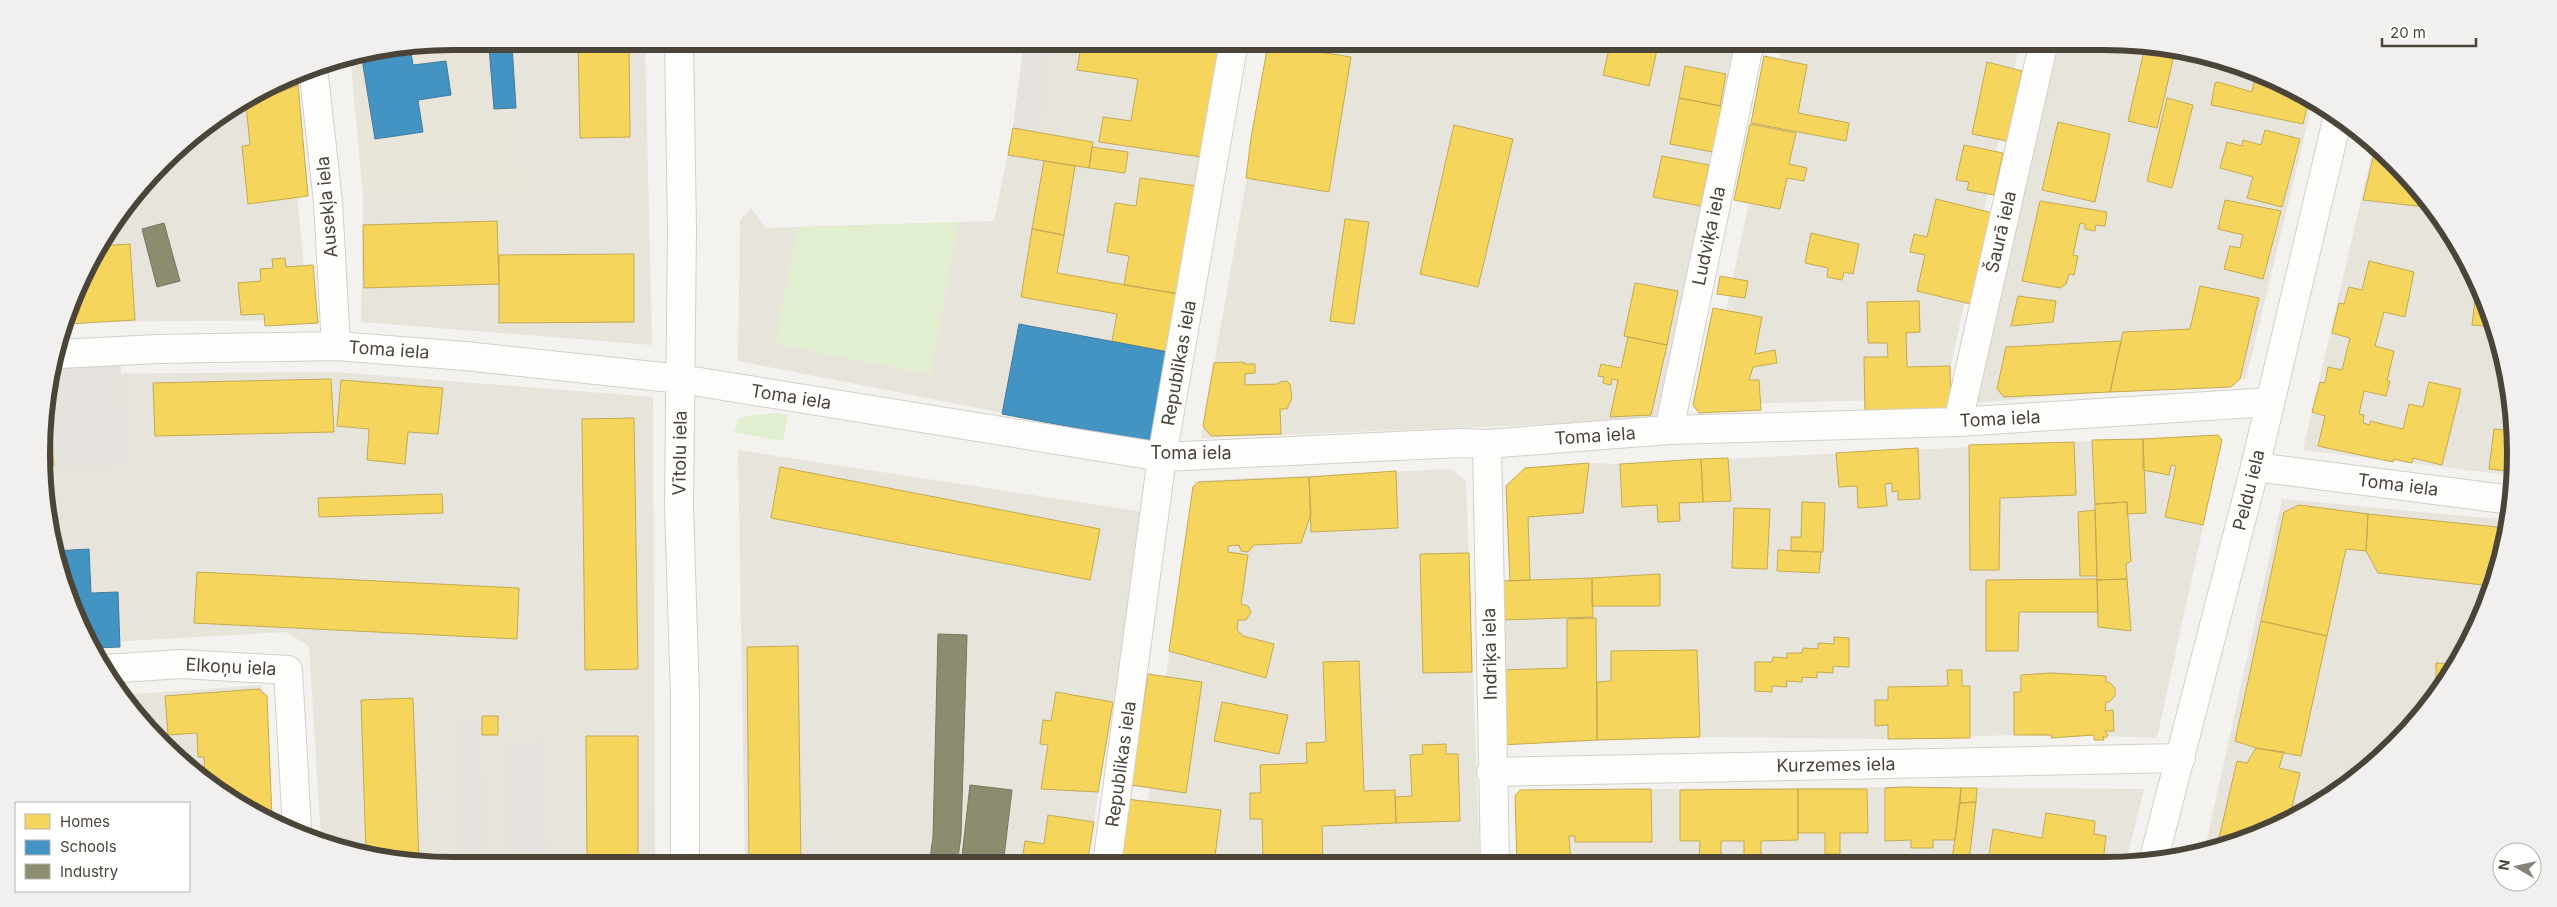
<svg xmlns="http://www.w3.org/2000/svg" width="2557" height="907" viewBox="0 0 2557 907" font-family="Inter,sans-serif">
<rect width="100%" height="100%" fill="#f4f2ee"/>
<path fill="#e7e4dc" d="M 516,41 L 645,41 L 652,345 L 361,322 L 363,195 L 530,192 Z
M 1024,41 L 1220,41 L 1151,442 L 738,361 L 740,220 L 751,208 L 765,228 L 994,221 L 1013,128 Z
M 1271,41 L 1736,41 L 1658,420 L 1201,438 Z
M 1783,41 L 2020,41 L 1944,398 L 1706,405 Z
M 2056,41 L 2104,41 L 2210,55 L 2286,84 L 2313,101 L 2246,379 L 1974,403 Z
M 286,79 L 309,320 L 68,322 L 84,271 L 126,203 L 181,144 Z
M 2374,144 L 2413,181 L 2460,247 L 2494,321 L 2512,399 L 2515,476 L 2303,450 Z
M 336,372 L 653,397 L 655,865 L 453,866 L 347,852 L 321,840 L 309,646 L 285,632 L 93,643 L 55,560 L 42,481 L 45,400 L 53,374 Z
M 2218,435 L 2222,440 L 2157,738 L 2104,736 L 2104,740 L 2094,740 L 2094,735 L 2079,735 L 2079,737 L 2014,735 L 1888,739 L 1700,737 L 1501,745 L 1501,581 L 1510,580 L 1506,486 L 1525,468 L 1589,463 L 1620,464 Z
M 738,450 L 1144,512 L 1087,864 L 745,865 Z
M 1451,469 L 1466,481 L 1480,864 L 1139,864 L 1194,481 Z
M 2282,499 L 2508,520 L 2502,560 L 2460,660 L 2376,763 L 2286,823 L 2205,848 Z
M 262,685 L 269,817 L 224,796 L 162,745 L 121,695 Z
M 1902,787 L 2144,789 L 2126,862 L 1517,864 L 1515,796 L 1520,790 Z"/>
<path fill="#eae5da" d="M 453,41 L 516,41 L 530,193 L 363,195 L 350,56 L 373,49 Z"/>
<path fill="#e1eecf" d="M 959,222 L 930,374 L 775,344 L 798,227 Z
M 774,413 L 788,415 L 783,441 L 734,432 L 738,419 L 745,416 Z"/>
<path fill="#e6e3df" d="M 1024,41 L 1051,41 L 1038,132 L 1013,128 Z
M 121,365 L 126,464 L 62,467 L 57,368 Z
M 460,720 L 479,720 L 483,866 L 463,866 Z
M 543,743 L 545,866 L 511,866 L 508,744 Z"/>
<path fill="#f6d55c" stroke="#c3aa52" d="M 578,41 L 629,41 L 630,137 L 580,138 Z
M 1082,41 L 1220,41 L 1201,157 L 1099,142 L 1103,117 L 1131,121 L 1138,79 L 1077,70 Z
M 1611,41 L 1659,41 L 1649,86 L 1603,75 Z
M 1999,41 L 2030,41 L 2028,48 Z
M 1268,44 L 1351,57 L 1329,192 L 1246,178 L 1251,138 Z
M 2145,47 L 2175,51 L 2157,128 L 2128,121 Z
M 1764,56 L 1807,65 L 1798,113 L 1849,123 L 1846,141 L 1751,123 Z
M 1987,62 L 2022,71 L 2007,141 L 1972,134 Z
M 1685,66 L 1726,74 L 1720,106 L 1679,98 Z
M 297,72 L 298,85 L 249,104 L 249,102 Z
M 2256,73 L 2286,84 L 2309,98 L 2303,124 L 2211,105 L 2215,83 L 2218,82 L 2252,92 Z
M 298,85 L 308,196 L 248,204 L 242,146 L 250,145 L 246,105 Z
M 1679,98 L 1722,106 L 1713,152 L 1670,144 Z
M 2167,98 L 2193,105 L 2172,188 L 2147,181 Z
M 2058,122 L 2110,134 L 2095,202 L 2042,190 Z
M 1750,124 L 1796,133 L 1789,164 L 1807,168 L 1804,181 L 1787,178 L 1780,209 L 1734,200 Z
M 1454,125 L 1513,139 L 1478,287 L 1420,274 Z
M 1013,128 L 1093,142 L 1089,168 L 1008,155 Z
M 2265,130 L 2300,139 L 2282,207 L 2247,198 L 2253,177 L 2220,168 L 2227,142 L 2242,146 L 2243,140 L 2261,145 Z
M 1964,145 L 2003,153 L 1994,195 L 1967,190 L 1969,182 L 1956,180 Z
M 2376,146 L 2413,181 L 2427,201 L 2426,207 L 2363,200 Z
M 1092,147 L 1128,152 L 1125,173 L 1089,168 Z
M 1662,156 L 1709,165 L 1701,206 L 1653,197 Z
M 1044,161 L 1075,166 L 1064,235 L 1032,229 Z
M 1140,178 L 1197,186 L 1179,294 L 1124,285 L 1129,256 L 1107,252 L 1115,203 L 1136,206 Z
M 1936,199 L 1997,214 L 1975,305 L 1917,291 L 1925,255 L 1910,252 L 1914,234 L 1927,237 Z
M 2225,200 L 2281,211 L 2263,279 L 2224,269 L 2230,246 L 2240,248 L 2243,235 L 2218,229 Z
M 2040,201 L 2107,212 L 2105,226 L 2096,225 L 2095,231 L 2085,229 L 2085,224 L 2080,223 L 2073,255 L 2078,256 L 2074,275 L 2069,274 L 2066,284 L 2060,288 L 2022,281 Z
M 1345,219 L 1369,222 L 1354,324 L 1330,321 Z
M 497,221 L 499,284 L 364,288 L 363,225 Z
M 1032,229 L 1064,235 L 1057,273 L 1179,294 L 1168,352 L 1112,341 L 1117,314 L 1021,297 Z
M 1811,233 L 1859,244 L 1853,274 L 1844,272 L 1842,280 L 1827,277 L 1828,268 L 1805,263 Z
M 130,244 L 135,320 L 68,324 L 84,271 L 99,246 Z
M 634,254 L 634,322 L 499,323 L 499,255 Z
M 285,258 L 286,267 L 313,265 L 318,323 L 265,326 L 264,314 L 241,315 L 238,283 L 261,281 L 260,269 L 273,268 L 272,259 Z
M 2369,261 L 2414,272 L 2405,317 L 2384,312 L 2375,346 L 2394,351 L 2387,381 L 2390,381 L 2386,396 L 2364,391 L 2359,414 L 2364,415 L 2363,423 L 2370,425 L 2370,421 L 2403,429 L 2409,404 L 2423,407 L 2429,382 L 2461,389 L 2442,465 L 2413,458 L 2412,463 L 2394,459 L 2393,462 L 2318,446 L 2325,416 L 2312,412 L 2320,382 L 2325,383 L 2328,367 L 2342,370 L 2350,338 L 2332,333 L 2339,303 L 2344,304 L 2349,287 L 2362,290 Z
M 1720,276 L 1748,281 L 1745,298 L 1717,294 Z
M 1635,283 L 1678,291 L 1667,345 L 1624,336 Z
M 2477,283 L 2494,321 L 2495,327 L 2472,325 Z
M 2200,286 L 2259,298 L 2240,379 L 2231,387 L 2110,392 L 2123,332 L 2190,329 Z
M 2018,296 L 2056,301 L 2053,322 L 2011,326 Z
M 1919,301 L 1920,332 L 1906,333 L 1907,367 L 1950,366 L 1951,410 L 1865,413 L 1864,357 L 1888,357 L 1887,343 L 1868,343 L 1867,302 Z
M 1713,308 L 1762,317 L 1755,354 L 1775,350 L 1777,363 L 1753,367 L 1749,380 L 1759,380 L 1761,410 L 1699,413 L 1693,405 Z
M 1628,337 L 1667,345 L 1651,415 L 1610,417 L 1618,380 L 1612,379 L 1611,385 L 1603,383 L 1604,377 L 1598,376 L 1601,364 L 1621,368 Z
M 2121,341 L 2110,392 L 2004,397 L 1997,389 L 2006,347 Z
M 1244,362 L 1244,364 L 1255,364 L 1255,373 L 1245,374 L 1245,385 L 1277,384 L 1280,382 L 1287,381 L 1290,384 L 1292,398 L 1287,409 L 1280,409 L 1281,434 L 1211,436 L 1203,426 L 1214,363 Z
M 331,379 L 334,432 L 155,436 L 153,383 Z
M 341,380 L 443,388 L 438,434 L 408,432 L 405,464 L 367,460 L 369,429 L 337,426 Z
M 49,386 L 54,466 L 43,467 L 45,400 Z
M 634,418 L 638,669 L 585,670 L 582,419 Z
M 2494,429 L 2513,431 L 2515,472 L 2489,469 Z
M 2218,435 L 2222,440 L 2203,525 L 2165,517 L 2176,466 L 2171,465 L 2169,475 L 2143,470 L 2143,439 Z
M 2143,439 L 2146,513 L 2127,514 L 2127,502 L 2095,504 L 2092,440 Z
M 2074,442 L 2076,495 L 2000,498 L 1999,570 L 1970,570 L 1969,445 Z
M 1918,448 L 1920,499 L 1898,500 L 1898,491 L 1892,492 L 1892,483 L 1885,484 L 1887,506 L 1858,508 L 1857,486 L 1839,487 L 1836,453 Z
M 1728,458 L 1731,501 L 1703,502 L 1701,459 Z
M 1701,459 L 1703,502 L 1679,503 L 1680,521 L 1658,522 L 1657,505 L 1622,507 L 1620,464 Z
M 1589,463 L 1583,513 L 1528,517 L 1530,580 L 1510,581 L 1506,486 L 1525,468 Z
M 780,467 L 1100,529 L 1090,580 L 771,518 Z
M 1396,471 L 1398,528 L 1311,532 L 1309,477 Z
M 1309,477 L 1311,514 L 1301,543 L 1254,545 L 1248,552 L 1241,551 L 1239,545 L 1228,546 L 1228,552 L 1248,555 L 1241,604 L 1248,606 L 1251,612 L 1246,620 L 1238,620 L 1237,630 L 1243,636 L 1274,644 L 1266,678 L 1169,651 L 1193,487 L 1199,482 Z
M 442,494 L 443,513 L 319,517 L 318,498 Z
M 1802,502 L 1825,503 L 1823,552 L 1791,551 L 1791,537 L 1801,537 Z
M 2127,502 L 2131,561 L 2126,564 L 2127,579 L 2097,580 L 2095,504 Z
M 2299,505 L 2368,514 L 2366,551 L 2346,549 L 2327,636 L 2261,621 L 2284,512 Z
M 1734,508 L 1770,509 L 1767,569 L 1732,568 Z
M 2095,510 L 2097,576 L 2080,576 L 2078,512 Z
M 2368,514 L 2507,528 L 2502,560 L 2491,586 L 2378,573 L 2366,551 Z
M 1778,550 L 1821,552 L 1819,573 L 1777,571 Z
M 1469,553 L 1472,672 L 1423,673 L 1420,554 Z
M 197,572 L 519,588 L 517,639 L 194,623 Z
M 1660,574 L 1660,606 L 1592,606 L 1592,578 Z
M 1592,578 L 1593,617 L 1502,620 L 1501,581 Z
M 2097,579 L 2098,612 L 2019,612 L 2018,651 L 1986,651 L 1986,580 Z
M 2127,579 L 2131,631 L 2098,627 L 2097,580 Z
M 1596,618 L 1597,740 L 1501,745 L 1499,670 L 1567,668 L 1567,619 Z
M 2261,621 L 2327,636 L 2301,756 L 2256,748 L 2235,741 Z
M 1834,637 L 1849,638 L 1849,667 L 1833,666 L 1833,673 L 1817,672 L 1817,678 L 1802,677 L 1802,682 L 1786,681 L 1787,687 L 1772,686 L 1772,692 L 1755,691 L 1755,662 L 1772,662 L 1773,657 L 1787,658 L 1787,653 L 1802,653 L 1803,648 L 1818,649 L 1818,643 L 1834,644 Z
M 798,646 L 801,865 L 749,865 L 747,647 Z
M 1697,650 L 1700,737 L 1597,740 L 1597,682 L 1611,681 L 1611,651 Z
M 1359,661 L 1364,791 L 1395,790 L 1396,823 L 1322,826 L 1323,864 L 1296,864 L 1296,859 L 1263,861 L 1262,819 L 1250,819 L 1250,793 L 1261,793 L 1260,765 L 1307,763 L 1306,743 L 1326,742 L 1323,662 Z
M 2436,663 L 2457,664 L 2436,690 Z
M 1947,670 L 1962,670 L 1962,686 L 1970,686 L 1970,738 L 1888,739 L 1888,725 L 1875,726 L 1875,700 L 1888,700 L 1888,687 L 1948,686 Z
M 2051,673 L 2106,676 L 2106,682 L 2109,682 L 2115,688 L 2115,696 L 2109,702 L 2106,702 L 2105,711 L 2113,710 L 2114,731 L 2105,731 L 2108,735 L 2106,738 L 2103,736 L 2104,740 L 2094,740 L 2094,735 L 2051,738 L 2052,735 L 2014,735 L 2014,692 L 2021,692 L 2021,675 Z
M 1148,674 L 1202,682 L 1186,793 L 1131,785 Z
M 259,689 L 267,696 L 272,818 L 224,796 L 205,780 L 204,757 L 198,757 L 197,733 L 168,735 L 165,696 Z
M 1056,692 L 1113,702 L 1098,792 L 1041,789 L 1048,745 L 1040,744 L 1043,720 L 1051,721 Z
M 413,698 L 419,861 L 366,854 L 361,700 Z
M 1222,702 L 1288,715 L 1279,754 L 1214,741 Z
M 482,716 L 498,716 L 498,735 L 482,735 Z
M 586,736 L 638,736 L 638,865 L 587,865 Z
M 1446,744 L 1446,754 L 1458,754 L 1460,821 L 1396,823 L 1395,797 L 1412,796 L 1410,755 L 1423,754 L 1422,745 Z
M 2256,748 L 2284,752 L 2279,768 L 2300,773 L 2289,821 L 2229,840 L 2219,838 L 2237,761 L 2247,763 Z
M 1902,787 L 1961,788 L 1955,840 L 1933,840 L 1933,848 L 1911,848 L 1911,840 L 1885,841 L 1885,788 Z
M 1961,788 L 1977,788 L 1976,802 L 1960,803 Z
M 1651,789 L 1652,842 L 1575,842 L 1575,836 L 1569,836 L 1571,863 L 1517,864 L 1515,796 L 1520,790 Z
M 1798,789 L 1798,840 L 1761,841 L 1761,863 L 1744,863 L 1744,841 L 1721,841 L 1721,857 L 1699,858 L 1700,841 L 1680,841 L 1680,790 Z
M 1798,789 L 1867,789 L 1868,833 L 1840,833 L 1840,854 L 1825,854 L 1825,833 L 1798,833 Z
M 1126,799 L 1221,810 L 1214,864 L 1118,864 Z
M 1976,802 L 1969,861 L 1952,859 L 1960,803 Z
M 2046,813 L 2095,821 L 2094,834 L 2106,836 L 2103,862 L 2038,862 L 2039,860 L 1989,855 L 1993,829 L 2042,838 Z
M 1048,815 L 1094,822 L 1087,864 L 1041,865 L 1042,858 L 1023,855 L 1025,841 L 1044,844 Z"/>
<path fill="#4393c3" stroke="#457b9a" d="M 489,41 L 512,41 L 512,45 L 489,47 Z
M 512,45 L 516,108 L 494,109 L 489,47 Z
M 410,46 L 413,65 L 446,61 L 451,95 L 418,100 L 423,132 L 375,139 L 361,53 L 373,49 Z
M 1019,324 L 1168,352 L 1151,442 L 1002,414 Z
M 89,549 L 91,593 L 118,592 L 120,647 L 95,648 L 55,560 L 54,551 Z"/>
<path fill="#8c8c6e" stroke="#78765e" d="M 164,223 L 180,281 L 157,287 L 142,229 Z
M 938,634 L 967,635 L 961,836 L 957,865 L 929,865 L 933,837 Z
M 970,785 L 1012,790 L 1003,865 L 961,865 Z"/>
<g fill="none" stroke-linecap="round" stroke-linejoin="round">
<g stroke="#d2d0cb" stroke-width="30">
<path id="minor" d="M 679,41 L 682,229 L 679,506 L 685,697 L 685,865
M 313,67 L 328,202 L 336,346
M 59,354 L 158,349 L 336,346 L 465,356 L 681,379 L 1162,457 L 1460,443 L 1487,444 L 1669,430 L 1958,422 L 2270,402
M 1958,422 L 2044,41
M 1669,430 L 1750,41
M 1487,444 L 1495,864
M 2255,467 L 2512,500
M 105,669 L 182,664 L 288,670 L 297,829
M 1491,772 L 2181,758
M 1107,864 L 1162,457 L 1234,41"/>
</g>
<g stroke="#d2d0cb" stroke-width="30">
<path id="tertiary" d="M 2153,862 L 2255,467 L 2338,116"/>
</g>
<use href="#minor" stroke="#fdfdfc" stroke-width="28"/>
<use href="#tertiary" stroke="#fdfdfc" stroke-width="28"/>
</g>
<g text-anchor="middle" stroke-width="5" stroke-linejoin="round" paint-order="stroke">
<g font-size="18" fill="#4b4439" stroke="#fff">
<text transform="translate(327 207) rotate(-95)" y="6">Ausekļa iela</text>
<text transform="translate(2001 232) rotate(-77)" y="6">Šaurā iela</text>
<text transform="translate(1709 236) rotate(-78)" y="6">Ludviķa iela</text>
<text transform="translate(389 350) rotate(4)" y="6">Toma iela</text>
<text transform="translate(1179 363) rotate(-80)" y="6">Republikas iela</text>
<text transform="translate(791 397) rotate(9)" y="6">Toma iela</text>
<text transform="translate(2000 419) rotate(-3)" y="6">Toma iela</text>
<text transform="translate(1595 436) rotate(-4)" y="6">Toma iela</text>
<text transform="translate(680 453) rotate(-89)" y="6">Vītolu iela</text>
<text x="1191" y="459">Toma iela</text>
<text transform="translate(2398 485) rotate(7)" y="6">Toma iela</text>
<text transform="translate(2249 490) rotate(-76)" y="6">Peldu iela</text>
<text transform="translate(1490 654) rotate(-91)" y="6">Indriķa iela</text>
<text transform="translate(231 667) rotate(3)" y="6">Elkoņu iela</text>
<text transform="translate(1121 764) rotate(-82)" y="6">Republikas iela</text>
<text transform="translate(1836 765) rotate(-1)" y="6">Kurzemes iela</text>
</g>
</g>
<path d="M0 0H2557V907H0ZM453 50H2104A403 403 0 0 1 2507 453V454A403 403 0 0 1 2104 857H453A403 403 0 0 1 50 454V453A403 403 0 0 1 453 50Z" fill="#f1f0ef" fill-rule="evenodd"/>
<path fill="none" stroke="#4b4439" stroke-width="6" d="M453 50H2104A403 403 0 0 1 2507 453V454A403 403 0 0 1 2104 857H453A403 403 0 0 1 50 454V453A403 403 0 0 1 453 50Z"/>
<rect x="15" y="802" width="175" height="90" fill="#ffffff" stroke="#b7b4b0"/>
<rect x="25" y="814" width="25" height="15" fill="#f6d55c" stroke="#b7b4b0"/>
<text x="60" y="827" font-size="15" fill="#4b4439">Homes</text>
<rect x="25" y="840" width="25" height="15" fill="#4393c3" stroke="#b7b4b0"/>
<text x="60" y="852" font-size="15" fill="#4b4439">Schools</text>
<rect x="25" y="864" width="25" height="15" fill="#8c8c6e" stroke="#b7b4b0"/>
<text x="60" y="877" font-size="15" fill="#4b4439">Industry</text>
<g transform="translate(2517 867) rotate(279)"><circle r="24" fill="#ffffff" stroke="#b7b4b0"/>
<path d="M0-4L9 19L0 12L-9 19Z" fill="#868178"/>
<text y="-8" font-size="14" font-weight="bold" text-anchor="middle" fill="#4b4439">N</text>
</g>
<path d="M2382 38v8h94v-8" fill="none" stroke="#4b4439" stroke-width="2.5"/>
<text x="2390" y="38" font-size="15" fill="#4b4439" stroke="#ffffff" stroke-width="4" paint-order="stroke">20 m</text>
</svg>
